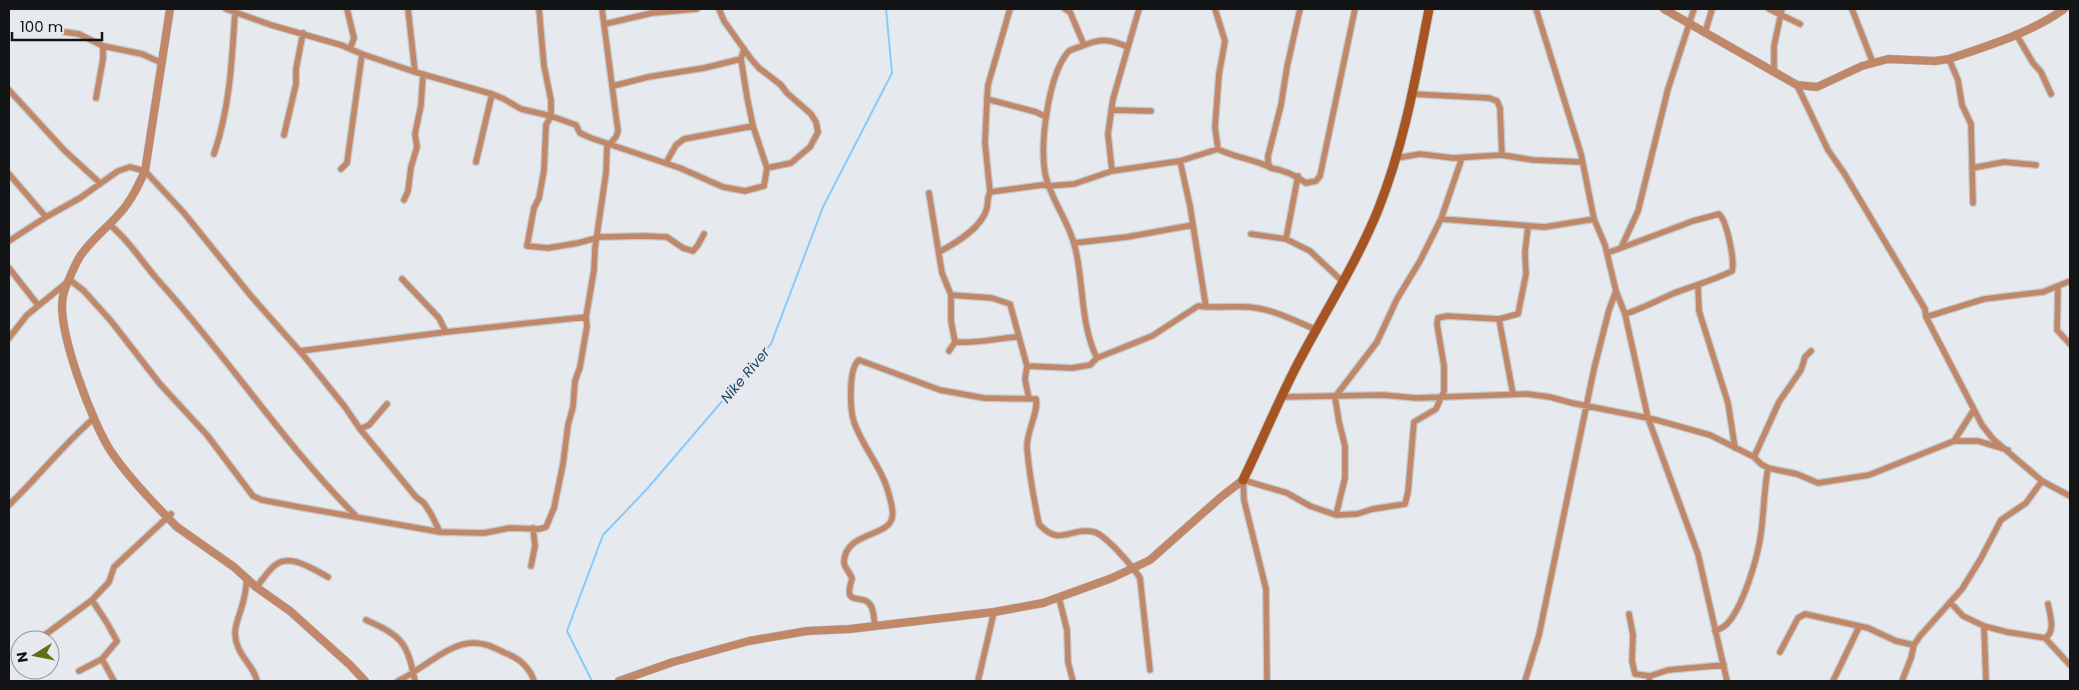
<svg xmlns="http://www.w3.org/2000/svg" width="2079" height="690" viewBox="0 0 2079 690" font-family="Poppins,sans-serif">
<rect width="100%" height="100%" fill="#e6eaee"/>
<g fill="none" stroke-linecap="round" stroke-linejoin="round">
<path stroke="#87cafc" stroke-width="2" d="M 592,681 L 567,631 L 603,535 L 647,489 L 771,344 L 823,207 L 892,73 L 886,9"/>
<g stroke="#c4c8cb" stroke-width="8">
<path id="minor" d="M 226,9 L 271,25 L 341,45 L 362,54 L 415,72 L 492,94 L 504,99 L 521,109 L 551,116 L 576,125 L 580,133 L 591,138 L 680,168 L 723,187 L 745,191 L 764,186 L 767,168 L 753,126 L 747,97 L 741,59 L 744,49
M 347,9 L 354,38 L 350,49
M 408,9 L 415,72
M 539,9 L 544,66 L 551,100 L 551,116 L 546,125 L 544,170 L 539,198 L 534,208 L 527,246 L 548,248 L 578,243 L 600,237 L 644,236 L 667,237 L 683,248 L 693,251 L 698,245 L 704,234
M 719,9 L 724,21 L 751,59 L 759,68 L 781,85 L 787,93 L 811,114 L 816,122 L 818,132 L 810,147 L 791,163 L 767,168
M 1065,9 L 1070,12 L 1084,45
M 1215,9 L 1225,41 L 1219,74 L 1215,127 L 1218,149
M 1300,9 L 1287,67 L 1281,105 L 1268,156 L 1268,163 L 1271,168 C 1284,170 1295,175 1306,183 L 1316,181 L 1320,176 L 1355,9
M 1536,9 L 1581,154 L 1594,219 L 1605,245 L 1616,291 L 1625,314 L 1648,418 L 1698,554 L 1727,681
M 1769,9 L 1800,24
M 1852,9 L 1873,63
M 605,24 L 652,13 L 697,9
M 65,32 L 79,34 L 103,46 L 142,54 L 162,63
M 1705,33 L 1712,9
M 2016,34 L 2033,63 L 2041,72 L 2051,94
M 1949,59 L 1958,80 L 1962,105 L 1971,124 L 1973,203
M 1774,71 L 1774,46 L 1782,9
M 1797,85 L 1828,150 L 1844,173 L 1925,309 L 1926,317 L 1982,425 L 1993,439 L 2042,481 L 2070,496
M 613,86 L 648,77 L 704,68 L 741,59
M 9,90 L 64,150 L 100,183
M 1412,94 L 1489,98 L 1497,101 L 1500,108 L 1502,155
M 96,98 L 103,59 L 103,46
M 987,99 L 1036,112 L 1046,117
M 1111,110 L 1151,111
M 284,135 L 296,84 L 296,69 L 303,33
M 214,154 C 230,107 232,60 235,12
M 1397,158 L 1420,154 L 1453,158 L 1502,155 L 1533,160 L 1582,162
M 1180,161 L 1190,206 L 1206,307
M 476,162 L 492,94
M 666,163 L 676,145 L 684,139 L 753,126
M 1972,168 L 2004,162 L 2036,165
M 341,169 L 347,163 L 362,54
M 1112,171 L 1108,134 L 1113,99 L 1139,9
M 9,174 L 46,217
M 990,192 L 1042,185 L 1049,186 L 1074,184 L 1112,171 L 1180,161 L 1218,149 C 1235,158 1255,159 1271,168
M 929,193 L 942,273 L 951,295 L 951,321 L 955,342 L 949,351
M 404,200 L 408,191 L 411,167 L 417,147 L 415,134 L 421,105 L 423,74
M 1441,219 L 1545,227 L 1594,219
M 110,225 C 129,240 141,261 157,279 C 227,356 283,443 356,516
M 1251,234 L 1286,239 L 1310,251 L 1342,281
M 1286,239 L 1298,176
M 9,241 L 46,217 L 80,198 L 118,171 L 130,167 L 145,171 L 184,213 L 251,296 L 304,356 L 345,407 L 360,429 L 416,497 L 424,503 L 431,514 L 440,532
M 1074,243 L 1127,237 L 1193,225
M 1621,248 L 1693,221 L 1719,214 C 1727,221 1735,261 1732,271 C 1712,281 1692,286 1672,294 C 1656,301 1641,309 1625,314
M 939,252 C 956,243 982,228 987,208 C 988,202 987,198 990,192 L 985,143 L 987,99 L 988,85 L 1010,9
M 1607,253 L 1621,248 L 1638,211 L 1668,89 L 1694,9
M 9,268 L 38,305
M 402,279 L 439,318 L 446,332
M 1698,286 L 1699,311 L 1728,403 L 1735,448
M 2058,286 L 2057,330 L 2070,344
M 951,295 L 992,298 L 1010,304 L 1027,366 L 1025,379 L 1029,399
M 1926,317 L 1984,299 L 2043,292 L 2070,281
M 1499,319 L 1513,394
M 9,338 L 27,315 L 70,280 L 84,291 L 111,321 L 160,384 L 207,435 L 253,496 L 262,500 L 299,507 L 440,532 L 484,533 L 510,528 L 539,529 L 546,527 L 554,508 L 563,464 L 568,425 L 573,407 L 575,381 L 580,367 L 587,326 L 586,317 L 594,270 L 595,248 L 606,173 L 607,147 L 616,137 L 618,131 L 602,9
M 955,342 C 976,344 997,338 1018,337
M 300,351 L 446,332 L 586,317
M 1097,358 C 1080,324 1084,283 1075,247 C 1069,221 1050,199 1045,173 C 1040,143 1048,76 1068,52 C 1071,49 1077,48 1082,46 C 1101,38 1109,39 1128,47
M 1027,366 L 1072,368 L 1090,365 L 1097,358 L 1152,336 L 1198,306 C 1217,308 1231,306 1249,307 C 1273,309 1295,321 1317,330
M 1281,397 L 1383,395 L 1416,398 L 1527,394 L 1550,397 L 1572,403 L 1653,419 L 1710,435 L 1754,457 L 1761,464 L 1768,468 L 1797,474 L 1818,483 L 1869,475 L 1954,441 L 1978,441 L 2008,450
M 360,429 L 369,425 L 387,404
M 1954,441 L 1973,411
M 1754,457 L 1779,402 L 1801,370 L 1805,357 L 1811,351
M 9,505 C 38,477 63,445 93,419
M 1336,515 L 1345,478 L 1345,446 L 1339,422 L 1335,397 L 1377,342 L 1397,299 L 1420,261 L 1441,219 L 1462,158
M 531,566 L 535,546 L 533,528
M 247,578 C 246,585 246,591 244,598 C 241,615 230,629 238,647 C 243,660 254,667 257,681
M 256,587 C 262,581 267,572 274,566 C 289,552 313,569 328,577
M 1059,598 L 1067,630 L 1068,662 L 1073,681
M 1950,602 L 1963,616 L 1984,626 L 2007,632 L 2045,638 L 2070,665
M 1629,614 L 1633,635 L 1632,661 L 1635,674 L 1650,676
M 366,620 C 402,636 407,642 415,681
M 875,626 C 874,620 874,611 871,606 C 863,591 842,610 852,579 C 851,573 844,568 844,562 C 845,532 888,537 892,518 C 894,511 891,502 889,495 C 883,469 863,448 854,422 C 850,410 848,368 859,360 L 940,390 L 984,398 L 1036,399 C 1039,411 1026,433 1027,448 C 1029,473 1034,500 1039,524 C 1060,548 1071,526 1094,532 C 1106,535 1133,567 1140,578 L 1150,670
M 1984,626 L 1986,681
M 1715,631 C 1719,629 1723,628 1726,625 C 1743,608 1758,557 1761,533 C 1764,511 1764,490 1768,468
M 2045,638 C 2056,632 2050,615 2048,604
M 38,640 L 92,600 L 109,582 L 114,567 L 171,514
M 1780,652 L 1798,618 L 1805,614 L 1868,628 L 1896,641 L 1914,645
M 102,659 L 114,681
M 79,671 L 102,659 L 117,641 L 107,623 L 92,600
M 398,681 C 420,671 449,643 472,643 C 484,642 495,648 505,653 C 519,658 530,668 534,681
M 978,681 L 994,612
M 1267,681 L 1266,589 L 1244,500 L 1243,480 L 1287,493 L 1310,506 L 1336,515 L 1357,514 L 1373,509 L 1405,504 L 1408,492 L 1414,422 L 1436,409 L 1444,391 L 1444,366 L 1437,324 L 1438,318 L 1447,316 L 1499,319 L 1518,314 L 1526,274 L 1525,252 L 1528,226
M 1525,681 L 1539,635 L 1594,369 L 1609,310 L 1616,291
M 1649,681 L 1650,676 L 1668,670 L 1724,665
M 1833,681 L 1859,627
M 1902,681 L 1911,658 L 1914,645 L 1920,636 L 1962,589 L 1980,560 L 2001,520 L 2026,503 L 2042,481"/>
</g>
<g stroke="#c4c8cb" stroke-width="9">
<path id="tertiary" d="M 170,9 L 145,171 C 138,186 131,201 120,213 C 108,227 92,239 81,255 C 77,260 64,289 63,296 C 56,329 93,425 112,453 C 130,479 154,504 177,527 L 234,567 L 256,587 L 290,611 L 350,665 L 365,681
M 1664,9 L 1797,85 L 1817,87 L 1862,66 L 1888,59 L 1935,61 L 1949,59 C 1987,46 2031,33 2064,9
M 619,681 L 673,662 L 749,641 L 807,631 L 850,629 L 994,612 L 1043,603 L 1112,578 L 1150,560 L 1221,497 L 1243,480"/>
</g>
<g stroke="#c4c8cb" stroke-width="11">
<path id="secondary" d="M 1243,480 C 1261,443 1277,404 1296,367 C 1323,315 1356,264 1378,210 C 1404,145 1416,76 1429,9"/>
</g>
<use href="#minor" stroke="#c08768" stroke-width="5.5"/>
<use href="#tertiary" stroke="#c08768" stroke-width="8"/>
<use href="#secondary" stroke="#a65421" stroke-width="9"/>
</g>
<g text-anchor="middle" stroke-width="4.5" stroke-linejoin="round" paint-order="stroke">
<g font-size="14" font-style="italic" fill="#214660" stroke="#e6eaee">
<text transform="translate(745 375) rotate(-50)" y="5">Nike River</text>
</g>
</g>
<rect width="2079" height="690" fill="none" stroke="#131416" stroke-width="20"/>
<g transform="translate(35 655) rotate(260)"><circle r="24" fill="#e6eaee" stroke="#929498"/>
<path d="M0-4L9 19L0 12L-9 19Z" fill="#646e15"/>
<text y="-8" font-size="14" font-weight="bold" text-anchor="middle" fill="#131416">N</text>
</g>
<path d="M12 32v8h90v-8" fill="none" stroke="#131416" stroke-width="2.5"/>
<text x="20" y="32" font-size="15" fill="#131416" stroke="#e6eaee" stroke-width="4" paint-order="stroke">100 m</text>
</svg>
